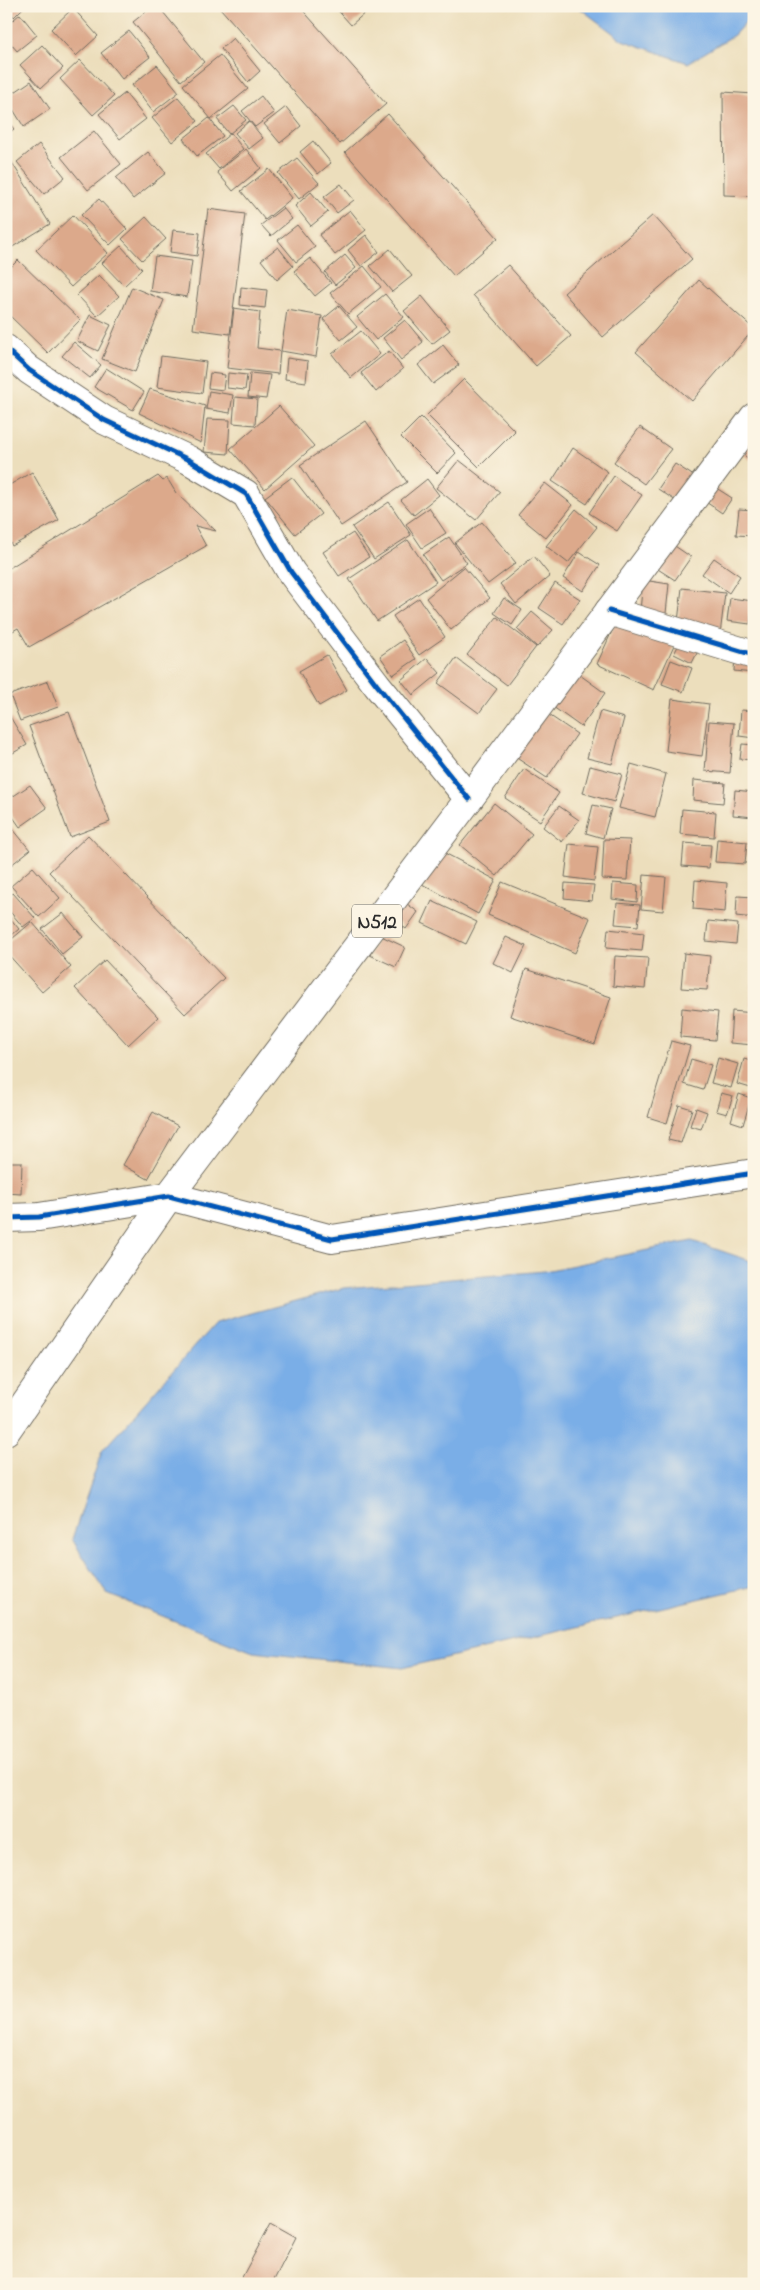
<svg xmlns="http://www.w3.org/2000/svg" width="760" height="2290" viewBox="0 0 760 2290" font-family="'Indie Flower',sans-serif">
<rect width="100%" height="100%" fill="#fcf5e5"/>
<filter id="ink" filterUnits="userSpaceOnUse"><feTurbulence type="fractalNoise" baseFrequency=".02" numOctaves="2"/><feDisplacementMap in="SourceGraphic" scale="10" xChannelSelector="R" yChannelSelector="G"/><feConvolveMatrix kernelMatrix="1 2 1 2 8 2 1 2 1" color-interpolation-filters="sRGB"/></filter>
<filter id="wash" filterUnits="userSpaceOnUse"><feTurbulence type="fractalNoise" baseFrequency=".0096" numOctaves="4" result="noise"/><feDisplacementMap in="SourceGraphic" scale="20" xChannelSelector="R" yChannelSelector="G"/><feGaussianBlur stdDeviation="1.12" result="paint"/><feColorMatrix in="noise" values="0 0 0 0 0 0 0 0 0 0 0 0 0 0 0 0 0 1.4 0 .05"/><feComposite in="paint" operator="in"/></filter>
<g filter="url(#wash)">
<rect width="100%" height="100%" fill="#ecdebc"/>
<path fill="#7aaee7" stroke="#526c89" d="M 577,6 L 754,6 L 754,13 L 734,35 L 688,63 L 622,40 Z
M 692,1241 L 754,1262 L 754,1586 L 402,1668 L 253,1652 L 107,1594 L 72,1539 L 102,1451 L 215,1323 L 344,1288 L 545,1271 Z"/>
<g id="blocks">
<path fill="#dca98b" d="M 6,6 L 25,6 L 14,17 Z
M 153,6 L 158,6 L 204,62 L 181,81 L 133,22 Z
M 221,6 L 299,6 L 386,104 L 340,144 L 220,8 Z
M 334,6 L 373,6 L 351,25 Z
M 73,8 L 98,36 L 76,56 L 51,29 Z
M 20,14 L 37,35 L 17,51 L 6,38 L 6,26 Z
M 129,31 L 150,57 L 122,79 L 101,53 Z
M 233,38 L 260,71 L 248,82 L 221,49 Z
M 42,45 L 63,68 L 41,88 L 20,65 Z
M 220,55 L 248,89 L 211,119 L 183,85 Z
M 80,60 L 114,96 L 93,115 L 60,79 Z
M 157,65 L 179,92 L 153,112 L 132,85 Z
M 31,81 L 50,109 L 24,127 L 6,98 Z
M 723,92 L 754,94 L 754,196 L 724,195 Z
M 125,93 L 146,119 L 120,139 L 99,114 Z
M 261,96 L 274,113 L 255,127 L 242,111 Z
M 178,97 L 198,121 L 172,142 L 152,118 Z
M 234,106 L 246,120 L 229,134 L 217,119 Z
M 286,107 L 301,126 L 280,143 L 264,124 Z
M 388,114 L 498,238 L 454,276 L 345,152 Z
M 209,118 L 223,136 L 197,156 L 183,139 Z
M 6,119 L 14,129 L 6,135 Z
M 249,121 L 263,138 L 249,149 L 235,133 Z
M 94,131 L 121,164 L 88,190 L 61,157 Z
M 231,133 L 243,149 L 219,169 L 206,154 Z
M 313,141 L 331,163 L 318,174 L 300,152 Z
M 39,144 L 65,177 L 44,194 L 17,162 Z
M 246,149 L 261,168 L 233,191 L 217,172 Z
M 148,152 L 166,173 L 133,199 L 116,178 Z
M 6,153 L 50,224 L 6,251 Z
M 297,158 L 319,183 L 299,199 L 278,173 Z
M 269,169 L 292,198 L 265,220 L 241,191 Z
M 341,184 L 354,200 L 337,213 L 324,197 Z
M 311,192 L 328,212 L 311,226 L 295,206 Z
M 99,199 L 127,229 L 110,245 L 81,215 Z
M 283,208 L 292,219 L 271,236 L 261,225 Z
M 208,209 L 245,214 L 230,334 L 193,329 Z
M 350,210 L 366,230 L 335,255 L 319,235 Z
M 73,215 L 108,253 L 71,287 L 36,250 Z
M 653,215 L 692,259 L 603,337 L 564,293 Z
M 146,217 L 166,239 L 142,260 L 122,239 Z
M 297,225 L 315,247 L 296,262 L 278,240 Z
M 173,230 L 200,233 L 197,256 L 170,252 Z
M 366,235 L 379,252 L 361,266 L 348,250 Z
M 121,246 L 142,269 L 124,286 L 102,263 Z
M 278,247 L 293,266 L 277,280 L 261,260 Z
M 390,249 L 412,276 L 392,292 L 370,266 Z
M 345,255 L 356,268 L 335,285 L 325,272 Z
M 155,256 L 192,261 L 187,297 L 150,291 Z
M 310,258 L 331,283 L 315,296 L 294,271 Z
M 18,260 L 80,320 L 48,353 L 6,312 L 6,272 Z
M 508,265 L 571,336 L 536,366 L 473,295 Z
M 364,266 L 381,287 L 348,314 L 330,293 Z
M 99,275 L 119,296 L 97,316 L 77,295 Z
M 699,280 L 754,329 L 692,401 L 636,352 Z
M 132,287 L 164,300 L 135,372 L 102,359 Z
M 241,287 L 267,290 L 265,308 L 240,305 Z
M 385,294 L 404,317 L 376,340 L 357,317 Z
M 422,296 L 450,330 L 432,344 L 404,311 Z
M 339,306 L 357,327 L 341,340 L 323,319 Z
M 234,308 L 260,312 L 257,348 L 280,351 L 278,374 L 227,368 Z
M 287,310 L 322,316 L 316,357 L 281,351 Z
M 90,315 L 111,325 L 98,351 L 77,341 Z
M 405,320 L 423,342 L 401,360 L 383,338 Z
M 361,331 L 380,354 L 351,378 L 332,354 Z
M 74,342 L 101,365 L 90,378 L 62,356 Z
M 443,345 L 459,365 L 433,384 L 418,365 Z
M 389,351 L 403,369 L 376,392 L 361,373 Z
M 161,356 L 206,362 L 202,393 L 157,387 Z
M 287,358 L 308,361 L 306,382 L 285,379 Z
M 106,368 L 144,392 L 133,410 L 94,387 Z
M 210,373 L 225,375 L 223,390 L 208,388 Z
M 228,373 L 247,375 L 245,390 L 227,388 Z
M 250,373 L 270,375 L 266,399 L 248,397 Z
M 464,379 L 515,431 L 479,467 L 427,415 Z
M 150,389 L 205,406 L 201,443 L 139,413 Z
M 209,391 L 233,395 L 230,413 L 206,409 Z
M 235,397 L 257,399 L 255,425 L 233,423 Z
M 279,406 L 314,446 L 265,489 L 230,449 Z
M 421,417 L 456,453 L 437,473 L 401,437 Z
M 207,419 L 230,420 L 228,454 L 204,452 Z
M 366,421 L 407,482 L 341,526 L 300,465 Z
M 640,427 L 671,449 L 644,484 L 614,462 Z
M 754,436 L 754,462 L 742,454 Z
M 573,448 L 608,472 L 587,504 L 552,481 Z
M 459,460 L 500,492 L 476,520 L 436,488 Z
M 675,464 L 697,478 L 679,503 L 658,489 Z
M 32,472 L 59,520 L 12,546 L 6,535 L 6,487 Z
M 158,476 L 163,481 L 167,478 L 176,493 L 216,531 L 195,526 L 206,546 L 29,647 L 18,628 L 6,635 L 6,570 Z
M 614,476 L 642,495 L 617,531 L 589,513 Z
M 292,477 L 321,514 L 295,534 L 265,497 Z
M 427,479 L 439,495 L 414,515 L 401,500 Z
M 545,483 L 573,505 L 546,538 L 518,515 Z
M 710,484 L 732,498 L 722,513 L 700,498 Z
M 389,502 L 411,535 L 374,559 L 352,527 Z
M 429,508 L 446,533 L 422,548 L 406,524 Z
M 576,509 L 597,527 L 568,563 L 546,546 Z
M 739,509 L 754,510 L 754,536 L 736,535 Z
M 482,522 L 516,563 L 488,584 L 455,543 Z
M 353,533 L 369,557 L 339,576 L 323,552 Z
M 449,537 L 467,563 L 441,580 L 423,555 Z
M 408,540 L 436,582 L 377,621 L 349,579 Z
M 666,540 L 691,557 L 675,580 L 650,564 Z
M 579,552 L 600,565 L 583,591 L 563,578 Z
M 534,556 L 550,576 L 516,604 L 500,584 Z
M 714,558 L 740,576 L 729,593 L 702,574 Z
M 464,567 L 490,598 L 451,630 L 426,598 Z
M 643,580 L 669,584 L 665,623 L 639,621 Z
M 555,583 L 580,599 L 563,624 L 539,608 Z
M 682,588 L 725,593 L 720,635 L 677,630 Z
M 419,598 L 445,637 L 419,655 L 393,616 Z
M 504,598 L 522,610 L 512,625 L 494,613 Z
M 730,598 L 753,601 L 750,624 L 727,621 Z
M 532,612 L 553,630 L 537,647 L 517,629 Z
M 497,617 L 536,647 L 507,685 L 467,655 Z
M 617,620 L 674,645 L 654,690 L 597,664 Z
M 682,638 L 700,647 L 692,663 L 674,654 Z
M 403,640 L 416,659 L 393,675 L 380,656 Z
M 327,655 L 347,690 L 319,706 L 299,671 Z
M 735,655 L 754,668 L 753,673 L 734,671 Z
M 427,658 L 440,673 L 413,695 L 401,680 Z
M 456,658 L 497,689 L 479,713 L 438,683 Z
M 671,660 L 692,668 L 683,692 L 662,684 Z
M 573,670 L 605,693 L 581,727 L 549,704 Z
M 48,681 L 58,707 L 20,721 L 10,695 Z
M 672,699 L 709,704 L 702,756 L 666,751 Z
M 6,710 L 27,745 L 6,757 Z
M 741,710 L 754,711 L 754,738 L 739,736 Z
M 543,711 L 577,734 L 547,778 L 512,755 Z
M 600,711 L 624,718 L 612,764 L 587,758 Z
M 69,712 L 110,822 L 70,837 L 29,726 Z
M 709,721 L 734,723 L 730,773 L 705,771 Z
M 742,744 L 754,745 L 754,760 L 740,759 Z
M 631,764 L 666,774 L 655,817 L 619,808 Z
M 590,766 L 622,774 L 614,802 L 583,793 Z
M 524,769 L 559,793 L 540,821 L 505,798 Z
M 694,780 L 725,783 L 723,803 L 693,800 Z
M 30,785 L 47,808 L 20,827 L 6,807 L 6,801 Z
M 735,790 L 754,792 L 754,817 L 733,815 Z
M 494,803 L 532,834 L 497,876 L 460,845 Z
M 593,805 L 611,809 L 603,838 L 586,833 Z
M 559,806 L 579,820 L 562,842 L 543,827 Z
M 682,809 L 716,812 L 714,837 L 680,834 Z
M 9,824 L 30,850 L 6,869 L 6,826 Z
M 88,835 L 224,978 L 185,1014 L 49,872 Z
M 604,839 L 630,840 L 627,880 L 602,879 Z
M 717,839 L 747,842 L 745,864 L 715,862 Z
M 752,840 L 754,840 L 754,863 L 750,863 Z
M 684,843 L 711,845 L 709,868 L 682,866 Z
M 569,844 L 598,847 L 594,881 L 565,877 Z
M 437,849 L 496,880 L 478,914 L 420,883 Z
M 33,867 L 60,898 L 39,917 L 11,886 Z
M 644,875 L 666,877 L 663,911 L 641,909 Z
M 695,880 L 727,883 L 725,912 L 693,909 Z
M 502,882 L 590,918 L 575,953 L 488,915 Z
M 565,883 L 594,885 L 592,901 L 564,898 Z
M 613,883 L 638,885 L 637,902 L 612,899 Z
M 13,893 L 35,918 L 23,927 L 6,907 L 6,899 Z
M 737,896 L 754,897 L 754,918 L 736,916 Z
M 399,898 L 418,912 L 406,929 L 387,914 Z
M 432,901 L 477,922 L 466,944 L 422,923 Z
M 617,903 L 640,905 L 638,926 L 615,924 Z
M 6,913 L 19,929 L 6,940 Z
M 63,913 L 83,937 L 62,954 L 42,929 Z
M 708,921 L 738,924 L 736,944 L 706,941 Z
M 32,922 L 71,967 L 42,992 L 6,952 L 6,944 Z
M 608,929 L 644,933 L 642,951 L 606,948 Z
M 379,935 L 405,947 L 396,967 L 370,955 Z
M 506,937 L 526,946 L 513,973 L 493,963 Z
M 684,953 L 710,956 L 707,990 L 681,988 Z
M 615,956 L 648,958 L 645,989 L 613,986 Z
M 105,960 L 158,1017 L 128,1045 L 75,988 Z
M 526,969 L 611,997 L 595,1044 L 510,1016 Z
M 752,982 L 754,982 L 754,1006 L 750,1005 Z
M 682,1008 L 718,1012 L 715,1040 L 680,1037 Z
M 732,1011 L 754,1013 L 754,1045 L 730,1043 Z
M 671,1041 L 690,1046 L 667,1123 L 648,1117 Z
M 718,1058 L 738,1064 L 731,1088 L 711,1083 Z
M 691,1059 L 711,1065 L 703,1090 L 684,1084 Z
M 744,1059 L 754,1062 L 754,1089 L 737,1084 Z
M 721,1093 L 733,1096 L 727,1114 L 716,1111 Z
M 739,1094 L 751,1098 L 743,1125 L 731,1121 Z
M 679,1105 L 692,1109 L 681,1143 L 668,1140 Z
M 696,1108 L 707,1112 L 701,1129 L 690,1126 Z
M 153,1112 L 178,1126 L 148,1179 L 123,1165 Z
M 6,1162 L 22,1162 L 21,1194 L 6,1193 Z
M 271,2223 L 296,2237 L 272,2284 L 244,2284 L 240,2281 Z"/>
</g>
</g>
<g filter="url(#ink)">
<use href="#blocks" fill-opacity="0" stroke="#6f6a5e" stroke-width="1"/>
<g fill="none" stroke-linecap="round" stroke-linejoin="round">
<g stroke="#6f6a5e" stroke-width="30">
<path id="minor" d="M 609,611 L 754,655"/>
</g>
<g stroke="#6f6a5e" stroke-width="30">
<path id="tertiary" d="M 6,349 L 29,370 L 104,420 L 189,460 L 246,494 L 291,572 L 377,685 L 469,799
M 6,1218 L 39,1217 L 169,1196 L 332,1239 L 754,1173"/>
</g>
<g stroke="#6f6a5e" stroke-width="30">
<path id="trunk" d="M 6,1431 L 169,1196 L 469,799 L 754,417"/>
</g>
<use href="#minor" stroke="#fff" stroke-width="28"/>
<use href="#tertiary" stroke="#fff" stroke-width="28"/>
<use href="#trunk" stroke="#fff" stroke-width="28"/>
<g stroke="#fcf5e5" stroke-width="8">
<path id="cycleway" d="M 6,349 L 29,370 L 104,420 L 189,460 L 246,494 L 291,572 L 377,685 L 469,799
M 609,611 L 754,655
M 6,1218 L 39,1217 L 169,1196 L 332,1239 L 754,1173"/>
</g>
<use href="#cycleway" stroke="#0057b8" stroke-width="5"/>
</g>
</g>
<g text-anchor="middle" stroke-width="4.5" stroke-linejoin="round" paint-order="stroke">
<rect fill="#fcf5e5" stroke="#6a6863" stroke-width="1" x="352" y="904.5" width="50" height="33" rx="4"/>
<g font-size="19" font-weight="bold" fill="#2b2b2b">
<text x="377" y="928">N512</text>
</g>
</g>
<rect width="760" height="2290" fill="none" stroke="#fcf5e5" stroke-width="25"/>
</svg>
